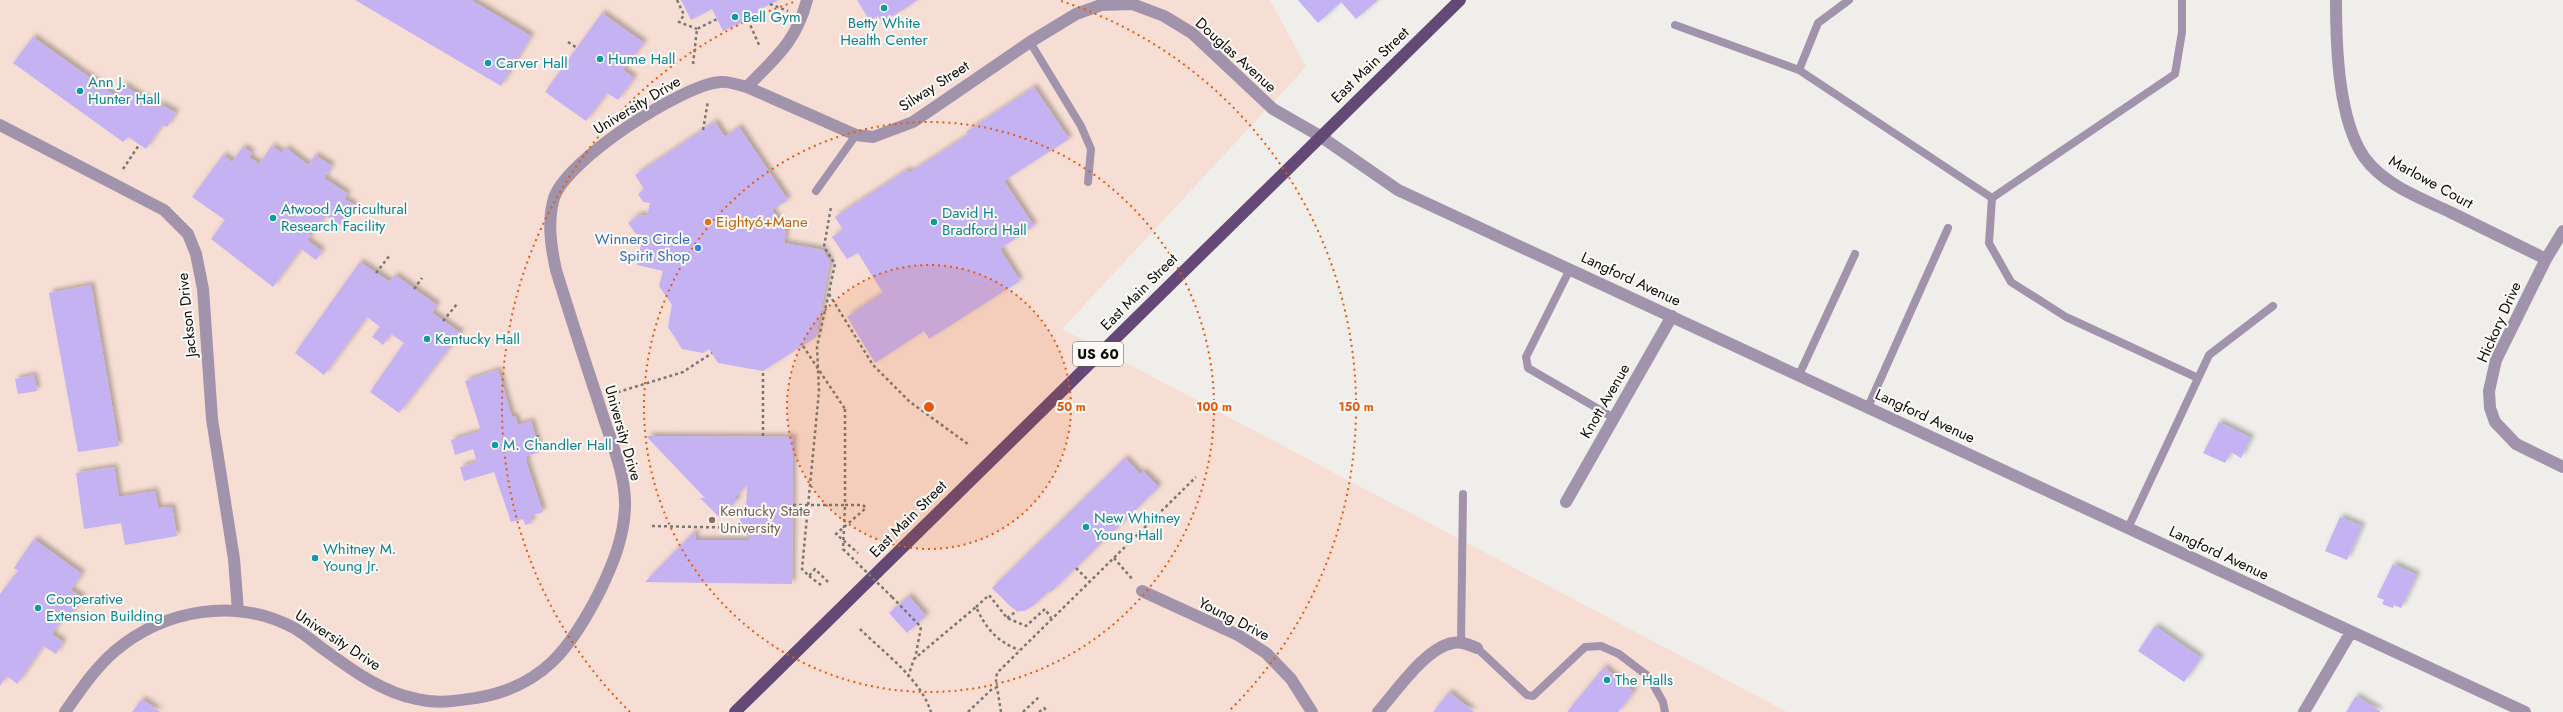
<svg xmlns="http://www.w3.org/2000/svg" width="2563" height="712" viewBox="0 0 2563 712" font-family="Jost,sans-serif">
<defs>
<filter id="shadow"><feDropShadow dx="3.5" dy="-3.5" stdDeviation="2" flood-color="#0004"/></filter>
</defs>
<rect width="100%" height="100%" fill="#efeeea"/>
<path fill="#f7ded4" d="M 0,0 L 1270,0 L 1306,67 L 1062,329 L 1787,712 L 0,712 Z"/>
<path fill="#c4b2f3" filter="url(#shadow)" d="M 355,0 L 471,0 L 531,36 L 501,86 Z
M 681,0 L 777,0 L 777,1 L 756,11 L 759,15 L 723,31 L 712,9 L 691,20 Z
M 857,0 L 918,0 L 882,23 L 878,16 L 870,21 Z
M 1298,0 L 1378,0 L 1356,19 L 1341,2 L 1318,23 Z
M 602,13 L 644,43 L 623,70 L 634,78 L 618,100 L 607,93 L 586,121 L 545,92 Z
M 33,37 L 117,97 L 124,85 L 158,108 L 160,104 L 176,113 L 167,127 L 162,125 L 146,149 L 128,137 L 123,142 L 13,63 Z
M 1034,87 L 1069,139 L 1004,181 L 1034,226 L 1000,249 L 1020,281 L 929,339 L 924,331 L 875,363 L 847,317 L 883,293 L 858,253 L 847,259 L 832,237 L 843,230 L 835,217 L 907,170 L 909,173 L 968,135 L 966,132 Z
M 715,122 L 725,137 L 739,127 L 788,200 L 772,210 L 786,233 L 784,243 L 823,250 L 830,262 L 816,337 L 763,371 L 718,363 L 709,349 L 703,353 L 682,349 L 668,327 L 672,305 L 659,286 L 663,271 L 637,265 L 643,235 L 636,234 L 628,223 L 639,215 L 647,216 L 650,203 L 643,202 L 638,194 L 644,189 L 635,175 Z
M 272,146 L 282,153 L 286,148 L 308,165 L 315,155 L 332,166 L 324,178 L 348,194 L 344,199 L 355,205 L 340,225 L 326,216 L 307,240 L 322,251 L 316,260 L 301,249 L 273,287 L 211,239 L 225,220 L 192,197 L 223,155 L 232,162 L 243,147 L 252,153 L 249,157 L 259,164 Z
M 360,262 L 390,282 L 395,275 L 437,305 L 432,313 L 461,333 L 399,413 L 370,392 L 404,343 L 391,334 L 383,345 L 378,341 L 372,337 L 380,327 L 367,317 L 324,375 L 295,353 Z
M 91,285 L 119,446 L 78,452 L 49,293 Z
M 498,370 L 512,417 L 515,416 L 518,425 L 531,421 L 540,452 L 527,456 L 527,464 L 543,512 L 530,516 L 532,523 L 525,525 L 523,519 L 511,522 L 494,472 L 464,481 L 460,467 L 477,462 L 473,449 L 455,455 L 451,440 L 481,431 L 465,381 Z
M 34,375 L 37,391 L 18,394 L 15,379 Z
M 2219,422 L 2251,438 L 2241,458 L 2231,452 L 2225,463 L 2203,453 Z
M 646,436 L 793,437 L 792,584 L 645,582 L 693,533 L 696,533 L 695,540 L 749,540 L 749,535 L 746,535 L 747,524 L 740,524 L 741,509 L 746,509 L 747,485 L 734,498 L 739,498 L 720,518 L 700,498 L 705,498 Z
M 1125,458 L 1140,474 L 1143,471 L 1159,487 L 1050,593 L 1049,591 L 1033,606 L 1024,611 L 1017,611 L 1011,607 L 992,588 Z
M 114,467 L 119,497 L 155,491 L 158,508 L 172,507 L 177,536 L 125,545 L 121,523 L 84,529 L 76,473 Z
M 2340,517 L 2362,526 L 2347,560 L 2325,551 Z
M 34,539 L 82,574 L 71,590 L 83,598 L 67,620 L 63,617 L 52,634 L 63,642 L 56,654 L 43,646 L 17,684 L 7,676 L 0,686 L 0,594 L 18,571 L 14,568 Z
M 2393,564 L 2417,575 L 2401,608 L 2394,605 L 2393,608 L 2382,604 L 2384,600 L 2377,597 Z
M 909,596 L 926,616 L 907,633 L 889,613 Z
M 2155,626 L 2201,658 L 2184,682 L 2138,651 Z
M 1604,667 L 1634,692 L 1618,712 L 1567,712 Z
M 1449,692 L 1474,712 L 1433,712 Z
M 2356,696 L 2380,711 L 2380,712 L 2346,712 Z
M 142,699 L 160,712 L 132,712 Z"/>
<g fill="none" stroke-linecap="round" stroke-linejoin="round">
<path stroke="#787774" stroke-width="2.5" stroke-dasharray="3 3" stroke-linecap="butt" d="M 677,0 L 684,15 L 679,22 L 697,29
M 770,4 L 788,11
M 748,20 L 760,47
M 568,42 L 577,48
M 693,64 L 697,29 L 717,19
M 703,130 L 708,101
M 123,169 L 139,145
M 376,273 L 390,255
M 414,289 L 422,278
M 829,294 L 873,365 L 910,402 L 968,444
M 443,321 L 457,304
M 612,394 L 683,372 L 712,353
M 845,409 L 845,505 L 863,505 L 866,508 L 836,534 L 858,553
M 763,436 L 763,371
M 536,437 L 541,435
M 652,526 L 746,528
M 1114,558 L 1133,580
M 1076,568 L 1089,581
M 809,576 L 821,585
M 828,582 L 815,569 L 809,576 L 802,569 L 819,391 L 817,347 L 835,264 L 824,247 L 831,207
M 892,597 L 921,627 L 915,659
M 976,607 L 989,595 L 1007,618 L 1026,626 L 1045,609 L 1051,618
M 1007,618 L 1017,611
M 860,629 C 884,653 920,678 931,712
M 908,677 L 914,659 L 976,607 C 986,628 996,641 1019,650
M 968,712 L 992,689 L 996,688
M 1001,712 L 996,681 L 997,673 L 1196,477
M 1023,712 L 1040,696
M 1039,712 L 1044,708 L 1048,712"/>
<path stroke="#a293ad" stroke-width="8" d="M 1675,25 L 1799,70 L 1992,198 L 2175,74 L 2182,32 L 2182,0
M 1030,42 L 1081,126 L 1091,149 L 1088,182
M 1799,70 L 1818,23 L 1849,0
M 816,191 L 856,135
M 1992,198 L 1989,243 L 2011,282 L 2066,317 L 2198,378
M 1570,269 L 1526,357 L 1528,368 L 1614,418
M 1799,375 L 1855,254
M 1868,407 L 1948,228
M 2128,528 L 2209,355 L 2273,306
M 1461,643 L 1463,494
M 1477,648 L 1527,695 L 1533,696 L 1585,647 L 1601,646 L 1619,654 L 1649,677 L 1663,702 L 1665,712"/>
<path stroke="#a293ad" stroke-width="12" d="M 1133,0 L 1132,4 L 1164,16 L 1192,33 L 1273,109 L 1320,136 L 1398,190 L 2525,712
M 2336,0 C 2336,45 2338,119 2364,157 C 2384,185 2420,198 2450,212 C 2482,228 2514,243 2546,259
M 747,87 L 856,135 L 873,137 L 913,122 L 1030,42 L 1076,14 L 1101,5 L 1132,4
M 0,125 L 164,210 L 188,234 L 196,254 L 203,289 L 212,419 L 234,559 L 238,611
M 2563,231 L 2546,259 L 2496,360 L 2489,391 L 2490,408 L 2495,422 L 2516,444 L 2563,467
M 1566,502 L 1672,316
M 1142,591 L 1238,635 L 1266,653 L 1291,679 L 1312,712
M 65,712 C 80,691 95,668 115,651 C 165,609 236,597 294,628 C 305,634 316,644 326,651 C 353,671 384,693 417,699 C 437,704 456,701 476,698 C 543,687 571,648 600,591 C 613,564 624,537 625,507 C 626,476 612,444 603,416 C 587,367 571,319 556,270 C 551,247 547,222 554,198 C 566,160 682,85 720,82 C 728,81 739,85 747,87 C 776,57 796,42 807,0
M 1378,712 C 1396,692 1426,647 1453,643 C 1461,641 1470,645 1477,648
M 2304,712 L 2351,632"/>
<path stroke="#644976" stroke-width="12" d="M 735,712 L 1460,0"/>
<path stroke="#787774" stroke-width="2.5" stroke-dasharray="3 3" stroke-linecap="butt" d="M 803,346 L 845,409
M 793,505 L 845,505 L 843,549 L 892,597"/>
</g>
<circle cx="929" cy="407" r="142" fill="#e8590c" fill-opacity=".12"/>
<g fill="none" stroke="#e8590c" stroke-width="2" stroke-dasharray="2 4">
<circle cx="929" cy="407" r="142"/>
<circle cx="929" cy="407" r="285"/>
<path d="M630 712A427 427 0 0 1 797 1M1061 1A427 427 0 0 1 1228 712"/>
</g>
<g fill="#0f9aa8" stroke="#fcfbf7" stroke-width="1.5">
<circle cx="884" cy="8" r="4"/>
<circle cx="735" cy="17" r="4"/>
<circle cx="600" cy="59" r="4"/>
<circle cx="488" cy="63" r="4"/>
<circle cx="80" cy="91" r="4"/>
<circle cx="273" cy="218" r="4"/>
<circle cx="934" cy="222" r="4"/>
<circle cx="427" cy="339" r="4"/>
<circle cx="495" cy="445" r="4"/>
<circle cx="1086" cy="527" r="4"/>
<circle cx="315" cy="558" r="4"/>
<circle cx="38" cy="608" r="4"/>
<circle cx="1607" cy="680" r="4"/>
</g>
<circle fill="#e8710a" stroke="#fcfbf7" stroke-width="1.5" cx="708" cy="222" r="4"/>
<circle fill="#3f7fe0" stroke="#fcfbf7" stroke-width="1.5" cx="698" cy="248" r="4"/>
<circle fill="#8d6e63" stroke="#fcfbf7" stroke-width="1.5" cx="712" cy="520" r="4"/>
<g text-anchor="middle" stroke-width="4" stroke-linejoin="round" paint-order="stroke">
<rect fill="#fcfbf7" stroke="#545451" stroke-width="1" x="1073" y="342" width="50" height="24" rx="3"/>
<g font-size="14" font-weight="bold" fill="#0c0c0a">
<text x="1098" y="359">US 60</text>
</g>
<g font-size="15" fill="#0d838f" stroke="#fcfbf7" text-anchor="start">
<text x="743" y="22">Bell Gym</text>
<text x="884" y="28" text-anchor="middle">Betty White<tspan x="884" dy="17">Health Center</tspan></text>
<text x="608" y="64">Hume Hall</text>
<text x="496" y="68">Carver Hall</text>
<text x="88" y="87">Ann J.<tspan x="88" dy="17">Hunter Hall</tspan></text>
<text x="281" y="214">Atwood Agricultural<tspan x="281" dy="17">Research Facility</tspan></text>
<text x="942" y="218">David H.<tspan x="942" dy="17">Bradford Hall</tspan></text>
<text x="435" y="344">Kentucky Hall</text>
<text x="503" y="450">M. Chandler Hall</text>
<text x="1094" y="523">New Whitney<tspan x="1094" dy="17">Young Hall</tspan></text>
<text x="323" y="554">Whitney M.<tspan x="323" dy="17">Young Jr.</tspan></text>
<text x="46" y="604">Cooperative<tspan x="46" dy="17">Extension Building</tspan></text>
<text x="1615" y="685">The Halls</text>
</g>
<g font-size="15" fill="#0c0c0a" stroke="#fcfbf7">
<text transform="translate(1236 55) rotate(42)" y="5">Douglas Avenue</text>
<text transform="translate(1370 65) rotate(-44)" y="5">East Main Street</text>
<text transform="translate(934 86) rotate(-33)" y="5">Silway Street</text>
<text transform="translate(637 105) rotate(-31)" y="5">University Drive</text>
<text transform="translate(2431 182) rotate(29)" y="5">Marlowe Court</text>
<text transform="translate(1631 279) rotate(25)" y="5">Langford Avenue</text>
<text transform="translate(1139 292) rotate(-45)" y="5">East Main Street</text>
<text transform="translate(187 315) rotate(-96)" y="5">Jackson Drive</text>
<text transform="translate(2499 322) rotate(-66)" y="5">Hickory Drive</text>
<text transform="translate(1605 401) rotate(-60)" y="5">Knott Avenue</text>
<text transform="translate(1925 416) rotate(25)" y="5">Langford Avenue</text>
<text transform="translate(623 433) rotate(74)" y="5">University Drive</text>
<text transform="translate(908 519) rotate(-45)" y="5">East Main Street</text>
<text transform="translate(2219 553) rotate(25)" y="5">Langford Avenue</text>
<text transform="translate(1234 619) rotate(27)" y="5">Young Drive</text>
<text transform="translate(338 640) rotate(33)" y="5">University Drive</text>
</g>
<g font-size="15" fill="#c56008" stroke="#fcfbf7" text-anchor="start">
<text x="716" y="227">Eighty6+Mane</text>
</g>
<g font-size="15" fill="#366cbe" stroke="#fcfbf7" text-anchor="end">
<text x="690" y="244">Winners Circle<tspan x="690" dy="17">Spirit Shop</tspan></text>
</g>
<g font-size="15" fill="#785e54" stroke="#fcfbf7" text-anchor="start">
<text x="720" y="516">Kentucky State<tspan x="720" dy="17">University</tspan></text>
</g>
</g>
<circle cx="929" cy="407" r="6" fill="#e8590c" stroke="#fcfbf7" stroke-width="2"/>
<g font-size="12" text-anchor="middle" font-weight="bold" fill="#e8590c" stroke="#fcfbf7" stroke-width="4" stroke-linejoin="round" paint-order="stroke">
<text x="1071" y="411">50 m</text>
<text x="1214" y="411">100 m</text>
<text x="1356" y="411">150 m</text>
</g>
</svg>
